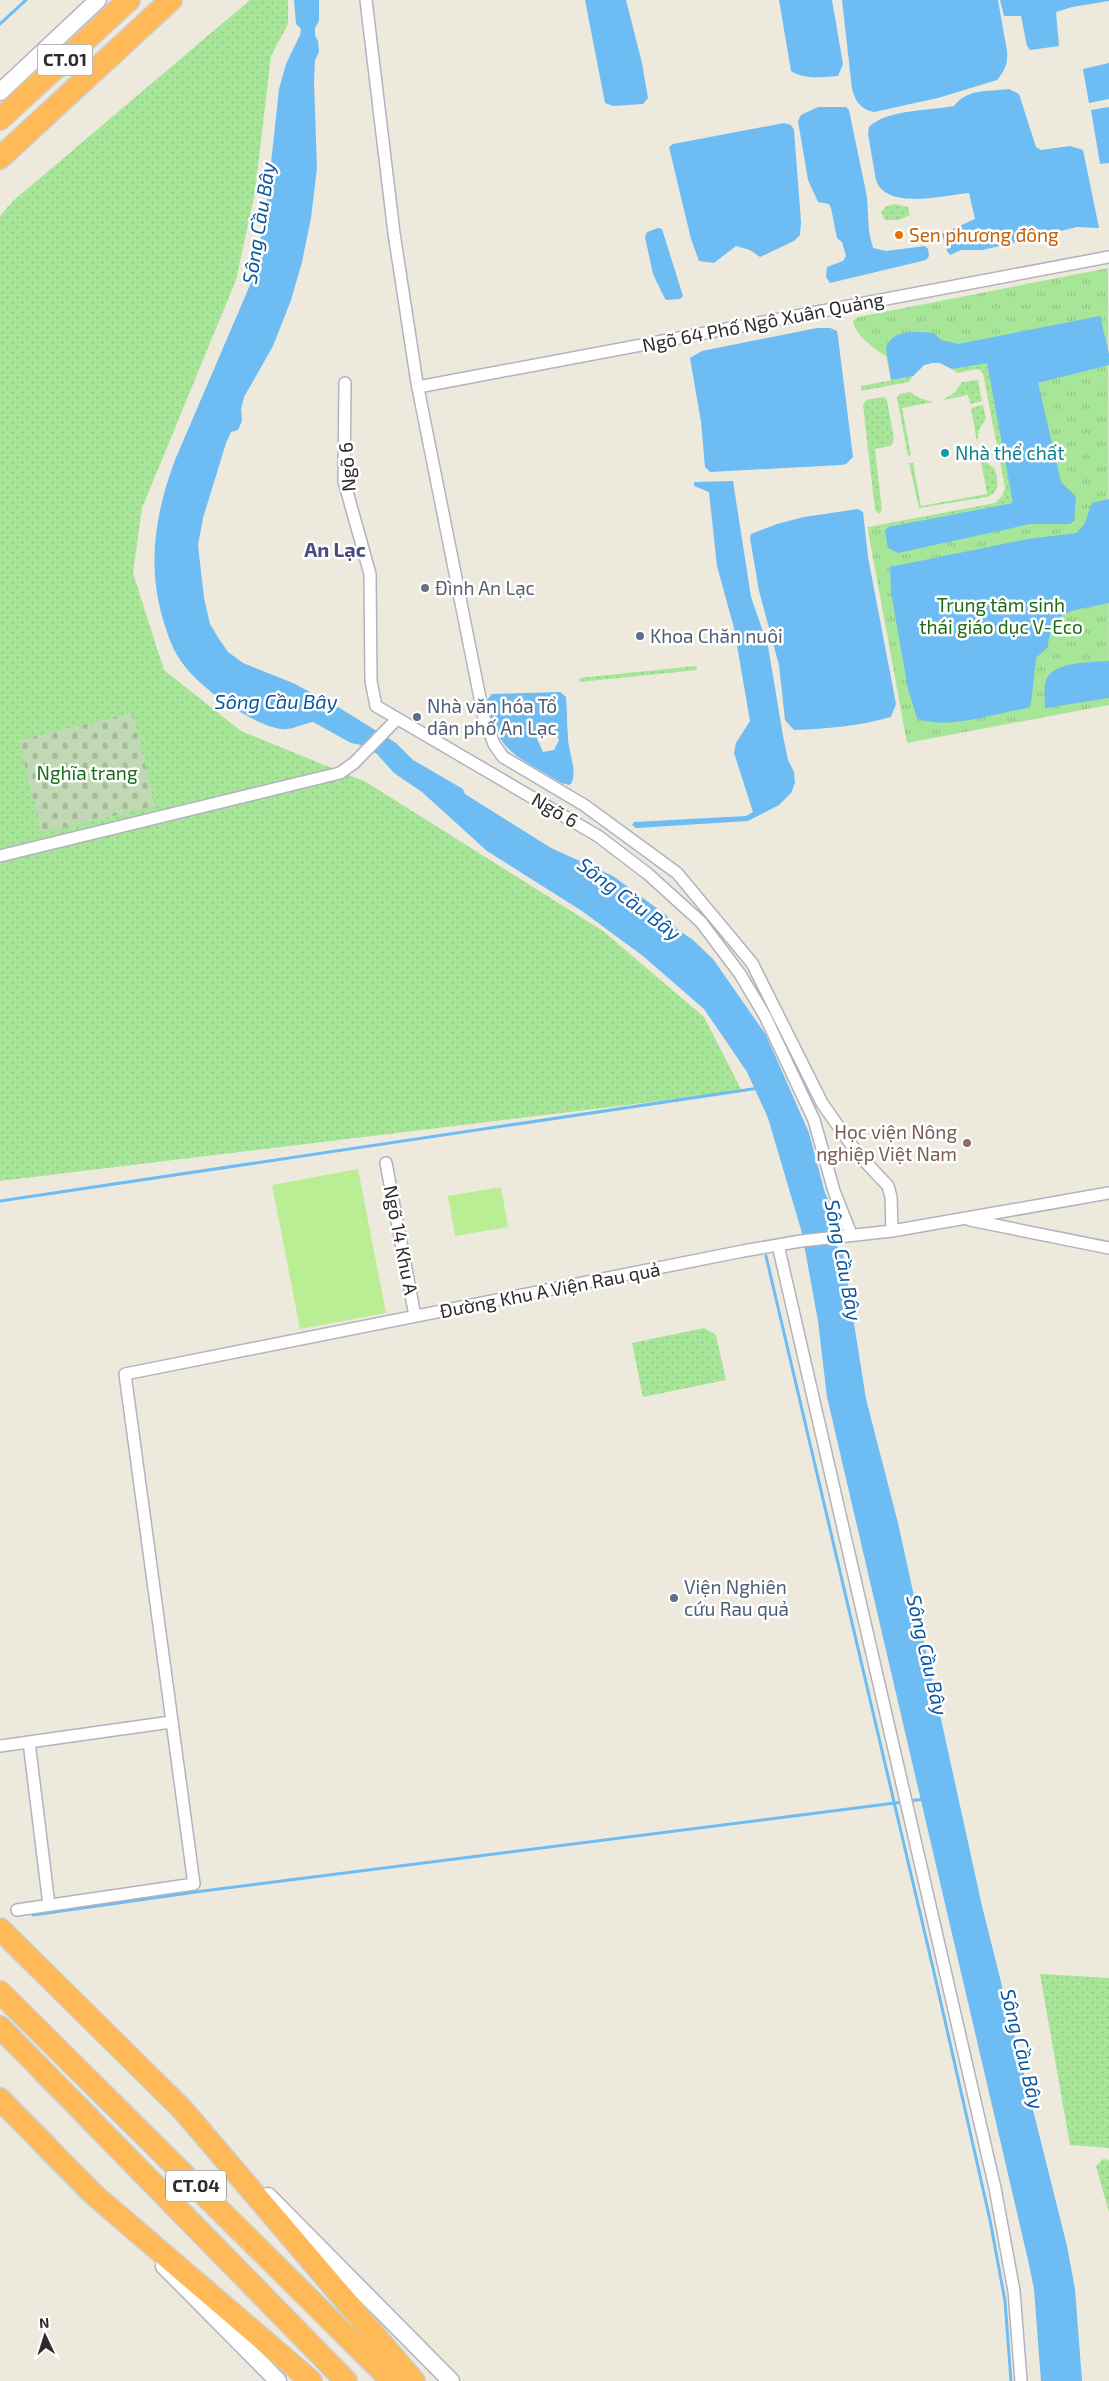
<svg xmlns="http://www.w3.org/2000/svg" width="1109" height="2381" viewBox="0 0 1109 2381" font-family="'Exo 2',sans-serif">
<defs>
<pattern id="grass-dots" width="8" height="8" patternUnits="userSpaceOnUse" patternTransform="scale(1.25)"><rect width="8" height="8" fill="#a7e698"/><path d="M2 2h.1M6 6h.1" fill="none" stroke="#90c583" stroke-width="1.8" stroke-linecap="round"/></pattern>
<pattern id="cemetery-stones" width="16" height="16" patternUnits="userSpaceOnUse" patternTransform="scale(1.25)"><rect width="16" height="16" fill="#c0d8b4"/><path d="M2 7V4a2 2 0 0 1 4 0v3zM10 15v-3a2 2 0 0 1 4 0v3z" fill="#a5ba9b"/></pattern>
<pattern id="park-tufts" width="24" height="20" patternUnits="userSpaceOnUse" patternTransform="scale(1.25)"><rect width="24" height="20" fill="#a7e698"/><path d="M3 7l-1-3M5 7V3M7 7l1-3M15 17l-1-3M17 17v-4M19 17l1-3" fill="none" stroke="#90c583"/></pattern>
</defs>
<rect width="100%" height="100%" fill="#eee9dd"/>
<path fill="url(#grass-dots)" d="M 250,0 L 288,0 L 288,24 L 271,56 L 255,192 L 236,280 L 142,508 L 133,573 L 164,670 L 241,731 L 366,782 L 603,931 L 704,1017 L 742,1091 L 0,1181 L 0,216 L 13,201 Z
M 894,204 L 908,207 L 910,215 L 899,220 L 885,220 L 881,213 L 885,207 Z
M 987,362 L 1014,503 L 868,531 L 868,527 L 995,503 L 1002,496 L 1005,488 L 983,373 L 978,369 L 957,373 L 952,369 Z
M 913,376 L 909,382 L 861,391 L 861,386 Z
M 978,380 L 982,401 L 970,404 L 968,395 L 943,400 L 955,392 L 962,382 Z
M 910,392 L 919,398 L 933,402 L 902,408 L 911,455 L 908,456 L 897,398 L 900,394 Z
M 884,397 L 887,400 L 894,439 L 891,446 L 875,449 L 882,510 L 879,514 L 875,510 L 863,405 L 866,400 Z
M 983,405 L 986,418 L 979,430 L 977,442 L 971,408 Z
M 979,450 L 985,461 L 995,469 C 998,482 1001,491 987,497 L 919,508 L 909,463 L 913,463 L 921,506 L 987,494 Z
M 696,666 L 697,670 L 580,682 L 579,678 Z
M 704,1328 L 716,1335 L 726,1380 L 643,1397 L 632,1343 Z
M 1040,1974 L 1109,1978 L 1109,2148 L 1070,2145 Z
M 1103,2159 L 1109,2160 L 1109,2212 L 1096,2166 Z"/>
<path fill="url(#cemetery-stones)" d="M 133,713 L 155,806 L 41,833 L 19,740 Z"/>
<path fill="url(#park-tufts)" d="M 1108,268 L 1109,705 L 907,743 L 868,531 L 1013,503 L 987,363 L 952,369 L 940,363 L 932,363 L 924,365 L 913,376 L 891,380 L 886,356 C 875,350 855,335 853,321 L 858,317 Z"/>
<path fill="#baee94" d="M 358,1169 L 386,1313 L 300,1329 L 272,1185 Z
M 501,1187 L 508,1227 L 455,1236 L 448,1196 Z"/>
<path fill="#6dbcf3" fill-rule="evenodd" d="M 294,0 L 319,0 L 319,21 L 315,28 L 315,35 L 318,41 L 319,52 L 315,60 L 314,82 L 317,168 L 311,218 L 302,262 L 291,300 L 273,346 L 244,397 L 241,409 L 242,421 L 238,430 L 231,432 L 226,443 L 203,518 L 198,545 L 204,598 L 210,624 L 219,639 L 228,652 L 243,663 L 293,683 L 338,707 L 396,743 L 413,760 L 463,789 L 465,794 L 551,848 L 613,876 L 666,915 L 677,929 L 693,940 L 713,959 L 766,1035 L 792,1094 L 809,1133 L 825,1193 L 832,1208 L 834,1219 L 831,1226 L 832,1240 L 843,1254 L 866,1399 L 898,1523 L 982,1906 L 1067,2246 L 1075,2289 L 1082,2381 L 1041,2381 L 1034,2289 L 1028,2260 L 827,1397 L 818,1321 L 802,1233 L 768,1118 L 747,1072 L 704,1009 L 643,956 L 582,911 L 487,851 L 422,792 L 394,773 L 377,754 L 361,745 L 351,743 L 313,722 C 305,723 296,728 287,729 C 269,731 234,709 219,698 C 203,686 187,672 177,655 C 170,643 166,629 162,616 C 147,562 156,511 175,460 L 250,285 L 265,219 L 279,89 L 286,64 L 300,35 L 301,29 L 296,24 Z
M 585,0 L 626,0 L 642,63 L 648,98 L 643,104 L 613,106 L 605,103 Z
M 779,0 L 832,0 L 843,64 L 838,76 C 822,77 805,80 791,71 Z
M 842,0 L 998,0 L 1007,51 C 1008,63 1005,71 997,80 L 938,98 L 874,112 C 860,109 856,102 852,89 Z
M 1000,0 L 1109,0 L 1109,1 L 1072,7 L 1056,12 L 1059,46 L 1030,50 L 1027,46 L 1021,16 L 1004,16 Z
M 1109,63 L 1109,99 L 1089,103 L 1083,69 Z
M 1009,89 L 1019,94 L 1036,147 L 1041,150 L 1070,146 L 1083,150 L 1099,228 L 1077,227 L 983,250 L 961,250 L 950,255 L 947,251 L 942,234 L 975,219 L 969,193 C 946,195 886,211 876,180 L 868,134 L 869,127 C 887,109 930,111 954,106 C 968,88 987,92 1009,89 Z
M 818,107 L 846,107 L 849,110 L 867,197 L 869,232 L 873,248 L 886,251 L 925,246 L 928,249 L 929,256 L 926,260 L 830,283 L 826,277 L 827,267 L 843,261 L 846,256 L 842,242 L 837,238 L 831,208 L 829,204 L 818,202 L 808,180 L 798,121 L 801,115 Z
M 1109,107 L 1109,163 L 1100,164 L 1091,110 Z
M 784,123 L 791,125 L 794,130 L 801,222 L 800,235 L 794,241 L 760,257 L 750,250 L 736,246 L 714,263 L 699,261 L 691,239 L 669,147 L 673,144 Z
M 658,228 L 662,229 L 683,296 L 680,299 L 666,300 L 664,297 L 653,274 L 645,237 L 647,232 Z
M 1100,316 L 1109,354 L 1109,365 L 1038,383 L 1061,482 L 1076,497 L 1074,521 L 1070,524 L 1030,524 L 898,553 L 888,548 L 885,531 L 888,527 L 1013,503 L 987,363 L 952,369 L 940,363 L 932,363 L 924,365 L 913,376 L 891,380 L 886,348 C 893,328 916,332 934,333 L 941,340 L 958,344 Z
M 817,328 L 830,328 L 837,331 L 838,337 L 853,457 L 846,464 L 841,465 L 710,472 L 705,467 L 701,422 L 690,358 L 702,351 Z
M 733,481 L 751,597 L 768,646 L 783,736 L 788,760 L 794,772 L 795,783 L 791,793 L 779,805 L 748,821 L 636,828 L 632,825 L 634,822 L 746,816 L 753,812 L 734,753 L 736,743 L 750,721 L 734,628 L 717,566 L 709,492 L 694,486 L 694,482 Z
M 1109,499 L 1109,603 C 1076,611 1052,606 1048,647 L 1036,658 L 1031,704 L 1027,708 C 996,713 945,731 917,718 L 908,689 L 891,592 L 890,567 L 1028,539 L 1076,533 L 1084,525 L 1092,503 Z
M 858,509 L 863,512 L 868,557 L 896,704 L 891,717 C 860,726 826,729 794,730 L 785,720 L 779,665 L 759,591 L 750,538 L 751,534 L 777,524 L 804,517 Z
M 1109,661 L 1109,698 L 1045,708 C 1045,700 1044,691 1045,684 C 1049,660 1091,663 1109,661 Z
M 560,692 L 566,697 C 567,711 567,724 568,738 C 568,751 579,774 570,785 L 561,783 C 518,756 497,754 487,700 L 492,694 ZM 548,725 L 554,728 L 559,740 L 554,750 L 543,752 L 535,734 Z"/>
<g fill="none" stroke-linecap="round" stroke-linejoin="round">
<path stroke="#6dbcf3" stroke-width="3" d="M 0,24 L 26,0
M 0,1201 L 759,1088
M 766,1256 L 936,1981 L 990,2220 L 1005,2301 L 1011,2381
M 909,1801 L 925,1799
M 33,1915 L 203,1891 L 903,1802"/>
<g stroke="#b2b2c0" stroke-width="14">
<path id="street" d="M 366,0 L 394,233 L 417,383 L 484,718 L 494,744 L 503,757 L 584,805 L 677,873 L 752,963 L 822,1103 L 857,1153 L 888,1186 L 891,1197 L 892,1231
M 345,383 L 344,481 L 370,574 L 371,681 L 376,706 L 598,836 L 648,874 L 701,922 L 740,974 L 765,1016 L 814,1120 L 834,1191 L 851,1234
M 418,387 L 1109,257
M 0,856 L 340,773 L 354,763 L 397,719
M 386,1163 L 415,1316
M 970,1220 L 1109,1248
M 778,1245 L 995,2188 L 1014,2291 L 1021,2381
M 29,1742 L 49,1905
M 0,1746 L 171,1722
M 17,1910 L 194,1884 L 125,1374 L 743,1251 L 801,1241 L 892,1231 L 1109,1193"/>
</g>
<g stroke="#b2b2c0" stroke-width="19">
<path id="secondary" d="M 0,92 L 98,0
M 268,2196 L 451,2381
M 164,2266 L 278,2381"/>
</g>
<g stroke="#ccc" stroke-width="24">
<path id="highway" d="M 0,119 L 129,0
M 0,158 L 171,0
M 0,1929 L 182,2109 L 414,2381
M 0,1992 L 392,2381
M 0,2027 L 346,2381
M 0,2099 L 92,2193 L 311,2381"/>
</g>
<use href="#street" stroke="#fff" stroke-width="11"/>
<use href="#secondary" stroke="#fff" stroke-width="16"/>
<use href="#highway" stroke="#ffb957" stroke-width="21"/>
</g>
<circle fill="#e8710a" stroke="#fff" stroke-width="2" cx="899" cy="235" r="5"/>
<circle fill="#0f9aa8" stroke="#fff" stroke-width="2" cx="945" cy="453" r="5"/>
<circle fill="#6b7280" stroke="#fff" stroke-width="2" cx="425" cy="588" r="5"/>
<g fill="#5c6f8a" stroke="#fff" stroke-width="2">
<circle cx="640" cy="636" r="5"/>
<circle cx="417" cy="717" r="5"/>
<circle cx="674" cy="1598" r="5"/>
</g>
<circle fill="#8d6e63" stroke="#fff" stroke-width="2" cx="967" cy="1143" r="5"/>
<g text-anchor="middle" stroke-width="5" stroke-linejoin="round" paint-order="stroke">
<g fill="#fff" stroke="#6b6b6b" stroke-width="1">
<rect x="37.5" y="44.5" width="55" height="31" rx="4"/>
<rect x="166" y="2170.5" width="60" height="31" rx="4"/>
</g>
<g font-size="18" font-weight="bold" fill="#2c2c2c">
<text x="65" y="66">CT.01</text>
<text x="196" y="2192">CT.04</text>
</g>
<g font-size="19" fill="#c56008" stroke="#fff" text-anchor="start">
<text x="909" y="242">Sen phương đông</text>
</g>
<g font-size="19" fill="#2c2c2c" stroke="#fff">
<text transform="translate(763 322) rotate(-11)" y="7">Ngõ 64 Phố Ngô Xuân Quảng</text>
<text transform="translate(347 467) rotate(-94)" y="7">Ngõ 6</text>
<text transform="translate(555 810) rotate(30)" y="7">Ngõ 6</text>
<text transform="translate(401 1240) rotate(79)" y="7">Ngõ 14 Khu A</text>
<text transform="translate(550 1290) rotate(-11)" y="7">Đường Khu A Viện Rau quả</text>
</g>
<g font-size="19" fill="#0d838f" stroke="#fff" text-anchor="start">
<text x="955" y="460">Nhà thể chất</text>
</g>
<g font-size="19" fill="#5b616d" stroke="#fff" text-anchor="start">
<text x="435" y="595">Đình An Lạc</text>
</g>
<g font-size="19" fill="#1d6c18" stroke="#fff">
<text x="1001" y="612">Trung tâm sinh<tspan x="1001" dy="22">thái giáo dục V-Eco</tspan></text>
<text x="87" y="780">Nghĩa trang</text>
</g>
<g font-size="19" fill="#4e5e75" stroke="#fff" text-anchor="start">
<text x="650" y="643">Khoa Chăn nuôi</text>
<text x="427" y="713">Nhà văn hóa Tổ<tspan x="427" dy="22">dân phố An Lạc</tspan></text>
<text x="684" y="1594">Viện Nghiên<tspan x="684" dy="22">cứu Rau quả</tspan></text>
</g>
<g font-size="19" fill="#785e54" stroke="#fff" text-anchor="end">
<text x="957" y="1139">Học viện Nông<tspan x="957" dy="22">nghiệp Việt Nam</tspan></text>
</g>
<g font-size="20" font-style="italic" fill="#0957a3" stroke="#fff">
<text transform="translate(259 223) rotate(-81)" y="7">Sông Cầu Bây</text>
<text x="276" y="709">Sông Cầu Bây</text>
<text transform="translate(629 899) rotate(37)" y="7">Sông Cầu Bây</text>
<text transform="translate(843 1260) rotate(79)" y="7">Sông Cầu Bây</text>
<text transform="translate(927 1655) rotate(77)" y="7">Sông Cầu Bây</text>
<text transform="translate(1022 2049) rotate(76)" y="7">Sông Cầu Bây</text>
</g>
<g font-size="20" font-weight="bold" fill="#4a4b7e" stroke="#fff">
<text x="335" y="557">An Lạc</text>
</g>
</g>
<g transform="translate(45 2336) rotate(356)" stroke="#ffffff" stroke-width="4" paint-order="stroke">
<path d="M0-4L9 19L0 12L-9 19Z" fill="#2c2c2c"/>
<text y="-8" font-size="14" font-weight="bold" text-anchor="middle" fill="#2c2c2c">N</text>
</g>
</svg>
